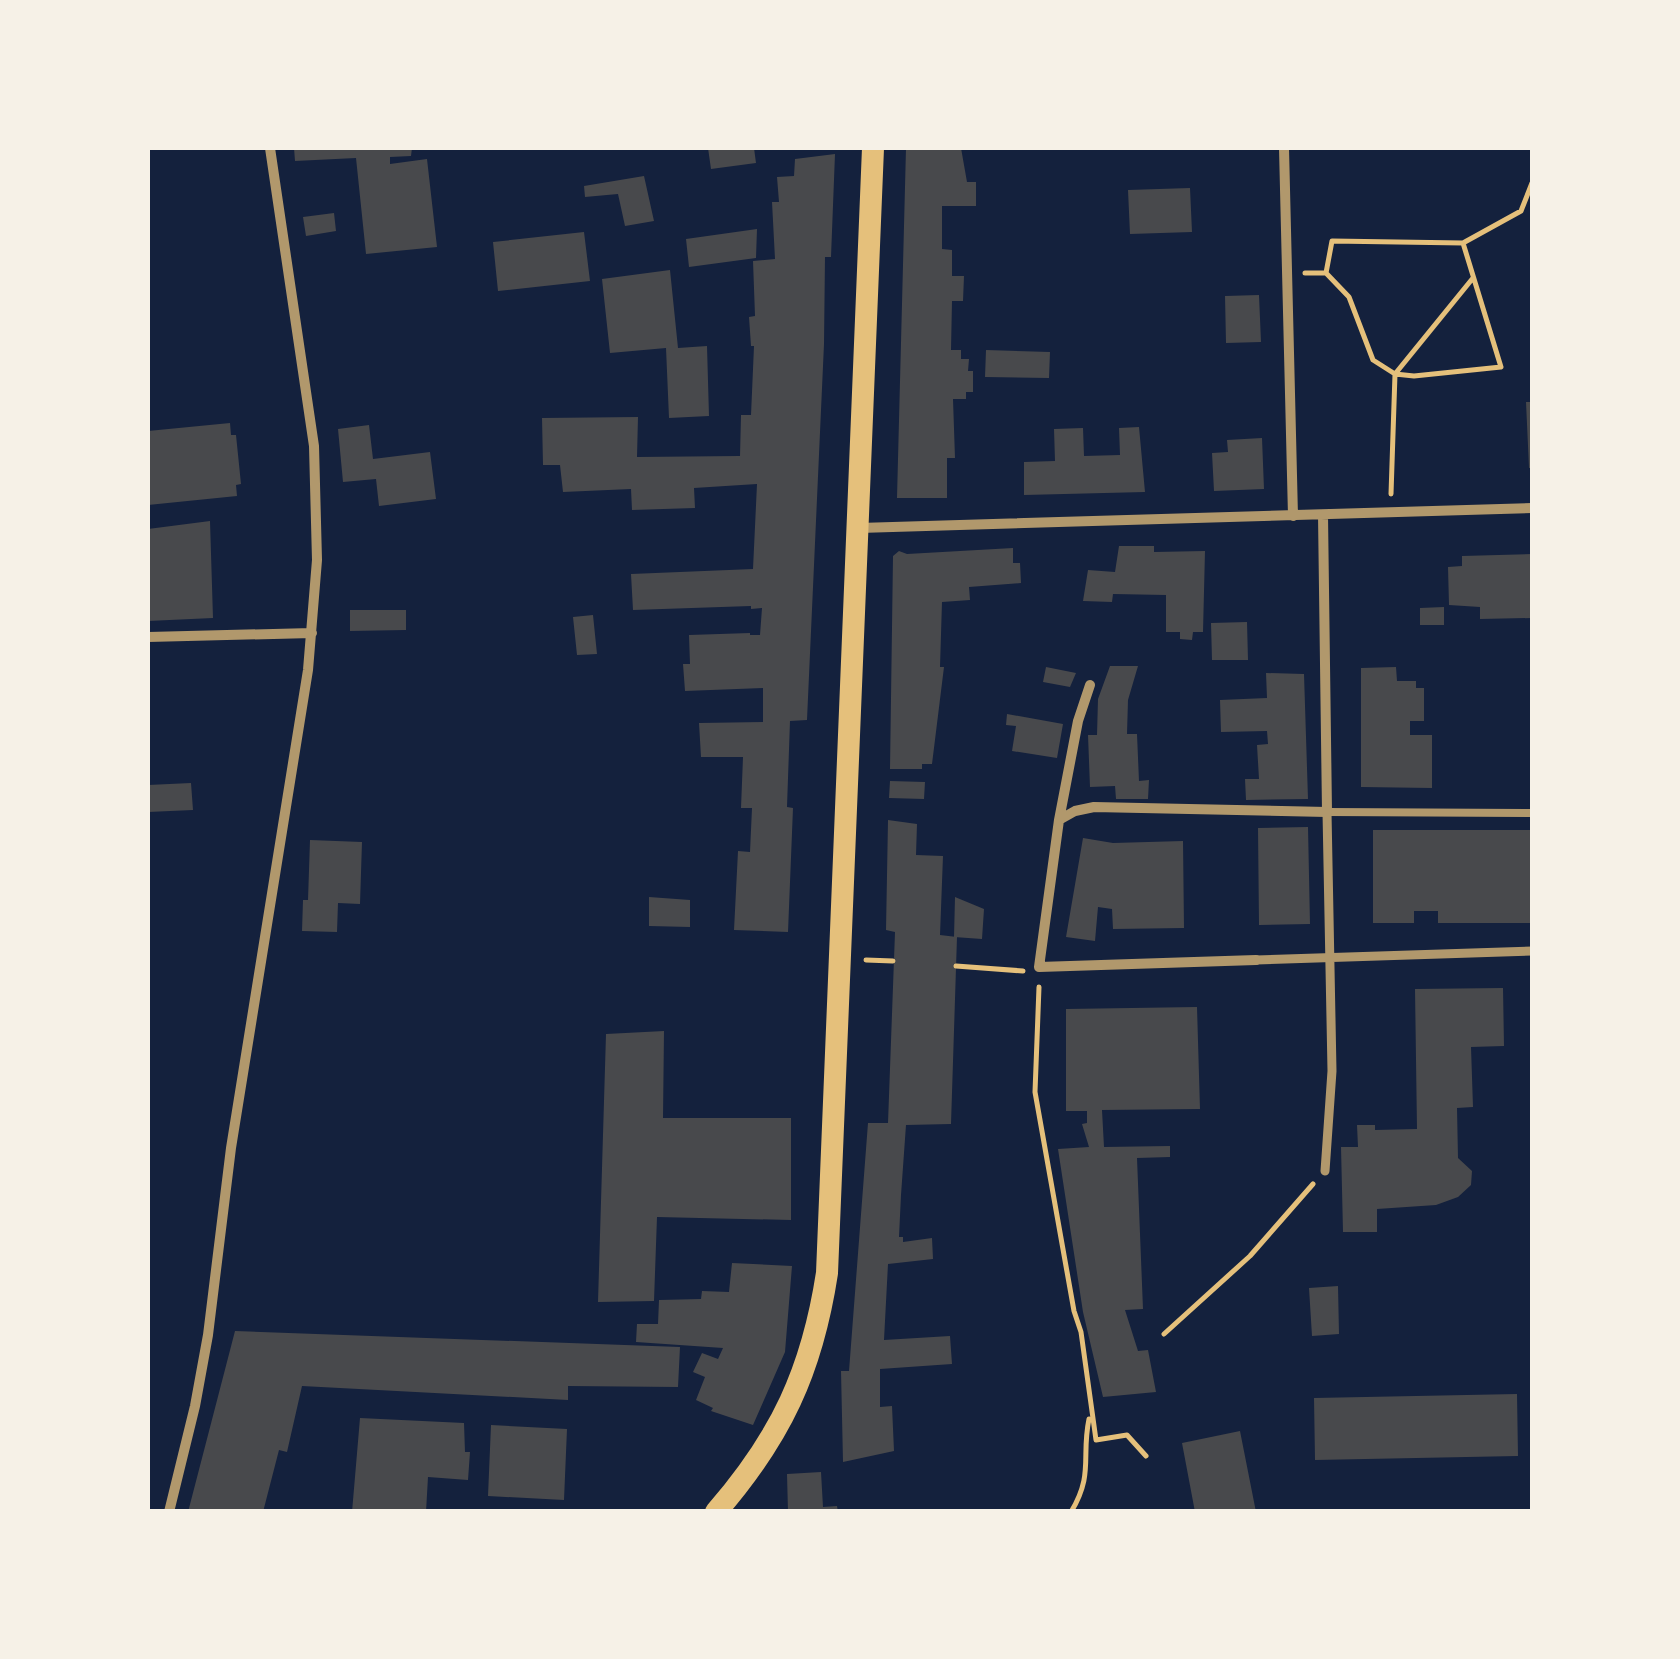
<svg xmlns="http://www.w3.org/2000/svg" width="1680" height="1659" viewBox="0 0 1680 1659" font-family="Raleway,sans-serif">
<rect width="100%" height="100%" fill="#14213d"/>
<path fill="#48494c" d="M 294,148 L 412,148 L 411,156 L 390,157 L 390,164 L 427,159 L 437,247 L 366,254 L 356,158 L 295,161 Z
M 708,148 L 754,148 L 756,163 L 711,169 Z
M 906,148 L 961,148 L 967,182 L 976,182 L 976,206 L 942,206 L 942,249 L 952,250 L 952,276 L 964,276 L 963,301 L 952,301 L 951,350 L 961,350 L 961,359 L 969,359 L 968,371 L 973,371 L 973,392 L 966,392 L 966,399 L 953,399 L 955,458 L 947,458 L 947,498 L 897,498 Z
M 835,154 L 831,257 L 825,257 L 824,344 L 807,720 L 790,721 L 787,807 L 793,808 L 788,932 L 734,930 L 738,851 L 750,852 L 752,808 L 741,808 L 743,757 L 701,757 L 699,723 L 763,722 L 763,688 L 685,691 L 683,664 L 690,664 L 689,635 L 750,633 L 750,635 L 760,635 L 762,608 L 751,609 L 751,606 L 633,610 L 631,574 L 753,569 L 757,484 L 694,488 L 695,508 L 632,510 L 631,489 L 563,492 L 560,465 L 543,465 L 542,418 L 638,417 L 637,457 L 740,456 L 741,415 L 751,415 L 754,346 L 751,346 L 749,317 L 755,316 L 753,261 L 775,259 L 772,202 L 779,202 L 777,177 L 794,176 L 795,159 Z
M 644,176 L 654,221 L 625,226 L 618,194 L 585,197 L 584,186 Z
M 1190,188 L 1192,232 L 1130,234 L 1128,190 Z
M 334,213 L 336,231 L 306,236 L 303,217 Z
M 757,229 L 756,258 L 689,267 L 686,239 Z
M 584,232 L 590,281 L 498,291 L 493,242 Z
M 670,270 L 678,348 L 707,346 L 709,416 L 669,418 L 666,348 L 610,353 L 602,279 Z
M 1259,295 L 1261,342 L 1226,343 L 1225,296 Z
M 986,350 L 1050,352 L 1049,378 L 985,377 Z
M 1526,402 L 1532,402 L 1532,468 L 1529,468 Z
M 230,423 L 231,435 L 236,435 L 241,484 L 236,485 L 237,496 L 148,505 L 148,431 Z
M 369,425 L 373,459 L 430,452 L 436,499 L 379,506 L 376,479 L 343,482 L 338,429 Z
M 1139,427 L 1145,492 L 1024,495 L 1024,462 L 1055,461 L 1054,429 L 1083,428 L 1084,456 L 1120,455 L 1119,428 Z
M 1262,438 L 1264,489 L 1214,491 L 1212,453 L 1228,452 L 1227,440 Z
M 210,521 L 213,618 L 148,621 L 148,529 Z
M 1119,546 L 1154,546 L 1154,552 L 1205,551 L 1203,632 L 1193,632 L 1192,640 L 1180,639 L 1180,632 L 1166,632 L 1166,595 L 1113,594 L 1112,602 L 1083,601 L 1088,570 L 1115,572 Z
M 1013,548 L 1013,563 L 1020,563 L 1021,583 L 969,587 L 970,600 L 942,602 L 940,667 L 944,667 L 932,764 L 922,764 L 922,769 L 890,769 L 893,556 L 899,551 L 907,554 Z
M 1532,554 L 1532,618 L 1480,619 L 1480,607 L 1449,605 L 1448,567 L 1462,566 L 1462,556 Z
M 1444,607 L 1444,625 L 1420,625 L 1420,608 Z
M 350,610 L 406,610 L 406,630 L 350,631 Z
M 593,615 L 597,654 L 577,655 L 573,617 Z
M 1247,622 L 1248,660 L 1212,660 L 1211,623 Z
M 1110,666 L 1138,666 L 1128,700 L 1127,734 L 1137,734 L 1139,781 L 1149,780 L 1148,799 L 1116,799 L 1115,786 L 1090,787 L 1088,735 L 1097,735 L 1098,699 Z
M 1046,667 L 1076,673 L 1070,687 L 1043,682 Z
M 1396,667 L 1397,681 L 1416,681 L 1416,688 L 1424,688 L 1424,721 L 1410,721 L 1410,735 L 1432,735 L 1432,788 L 1361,787 L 1361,668 Z
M 1266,673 L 1304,674 L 1308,799 L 1246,800 L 1245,779 L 1259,779 L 1257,745 L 1268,744 L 1267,731 L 1221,732 L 1220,700 L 1267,698 Z
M 1007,714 L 1063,724 L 1057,758 L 1012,751 L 1016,726 L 1006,725 Z
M 890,781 L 925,782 L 924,799 L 889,798 Z
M 191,783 L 193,810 L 148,812 L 148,785 Z
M 888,820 L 917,824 L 916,855 L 943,856 L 940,935 L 957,937 L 951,1124 L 906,1125 L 901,1195 L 899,1237 L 903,1237 L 903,1242 L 932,1238 L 933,1259 L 888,1264 L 884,1340 L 950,1336 L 952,1364 L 880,1369 L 880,1407 L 892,1406 L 894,1451 L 843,1462 L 841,1371 L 849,1371 L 868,1123 L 888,1123 L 895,932 L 886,930 Z
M 1308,827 L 1310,924 L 1259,925 L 1258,828 Z
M 1373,830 L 1532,830 L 1532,923 L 1438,923 L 1438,911 L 1414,911 L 1414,923 L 1373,923 Z
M 1083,838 L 1113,843 L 1183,841 L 1184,928 L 1113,929 L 1112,909 L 1098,907 L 1095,941 L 1066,937 Z
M 310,840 L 362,842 L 360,904 L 338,903 L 337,932 L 302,931 L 303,900 L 308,900 Z
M 649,897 L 690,900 L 690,927 L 649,926 Z
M 955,897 L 984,909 L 982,939 L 954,937 Z
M 1503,988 L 1504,1046 L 1471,1047 L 1473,1107 L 1457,1108 L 1458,1158 L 1472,1171 L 1471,1185 L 1458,1197 L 1436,1205 L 1377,1209 L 1377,1232 L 1343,1232 L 1341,1147 L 1358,1147 L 1357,1125 L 1375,1125 L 1375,1130 L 1417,1129 L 1415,989 Z
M 1197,1007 L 1200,1109 L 1102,1110 L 1104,1147 L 1170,1146 L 1170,1157 L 1137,1158 L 1143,1309 L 1125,1310 L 1138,1351 L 1148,1350 L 1156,1392 L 1103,1397 L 1083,1312 L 1058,1149 L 1089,1147 L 1082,1124 L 1087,1123 L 1087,1111 L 1066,1111 L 1066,1009 Z
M 664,1031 L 663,1118 L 791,1118 L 791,1220 L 657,1217 L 654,1301 L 598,1302 L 606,1034 Z
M 732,1263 L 792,1266 L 785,1352 L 753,1425 L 711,1411 L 713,1408 L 696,1400 L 705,1377 L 693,1372 L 702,1353 L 718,1359 L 723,1348 L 636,1342 L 637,1324 L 658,1324 L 659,1300 L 701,1299 L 702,1291 L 729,1292 Z
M 1338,1286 L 1339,1334 L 1312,1336 L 1309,1288 Z
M 235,1331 L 680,1347 L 678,1387 L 568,1386 L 568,1400 L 302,1386 L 287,1452 L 279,1450 L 263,1512 L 188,1512 Z
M 1517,1394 L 1518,1456 L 1315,1460 L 1314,1398 Z
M 360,1418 L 464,1423 L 465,1452 L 470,1452 L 468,1480 L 428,1477 L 426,1512 L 352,1512 Z
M 491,1425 L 567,1429 L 564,1500 L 488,1496 Z
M 1240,1431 L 1256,1512 L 1195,1512 L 1182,1443 Z
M 821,1472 L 823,1507 L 837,1506 L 838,1512 L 788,1512 L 787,1474 Z"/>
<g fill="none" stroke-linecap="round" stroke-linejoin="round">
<path stroke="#e5c07b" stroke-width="5" d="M 1463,243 L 1521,211 L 1532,183
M 1305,273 L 1326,273 L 1349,297 L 1373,360 L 1395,374 L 1391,494
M 1326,273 L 1332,241 L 1463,243 L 1501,367 L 1414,376 L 1395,374
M 1395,374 L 1473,278
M 866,960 L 893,961
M 956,966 L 1023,971
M 1039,987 L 1035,1092 L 1074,1311 L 1081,1332 L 1096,1440 L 1127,1435 L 1146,1456
M 1164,1334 L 1250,1256 L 1313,1184
M 1071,1512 C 1094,1474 1081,1457 1089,1419"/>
<path stroke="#b1986c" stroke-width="8" d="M 1327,812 L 1532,813"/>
<path stroke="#b1986c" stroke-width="9" d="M 1256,960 L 1532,951
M 1325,1171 L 1332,1071 L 1327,812"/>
<path stroke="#b1986c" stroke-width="10" d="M 1284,148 L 1293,516
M 859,528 L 1532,508
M 148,637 L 312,633
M 1059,820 L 1078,721 L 1090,685
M 1256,960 L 1039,967 L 1059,820 L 1075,811 L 1094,807 L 1327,812 L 1323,515
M 169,1512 L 195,1406 L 208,1335 L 231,1148 L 308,670 L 317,560 L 314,446 L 270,148"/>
<path stroke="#e5c07b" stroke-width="22" d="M 716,1512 C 781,1437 812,1371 827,1273 L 873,148"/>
</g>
<rect width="1680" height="1659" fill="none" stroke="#f6f1e7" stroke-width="300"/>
</svg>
